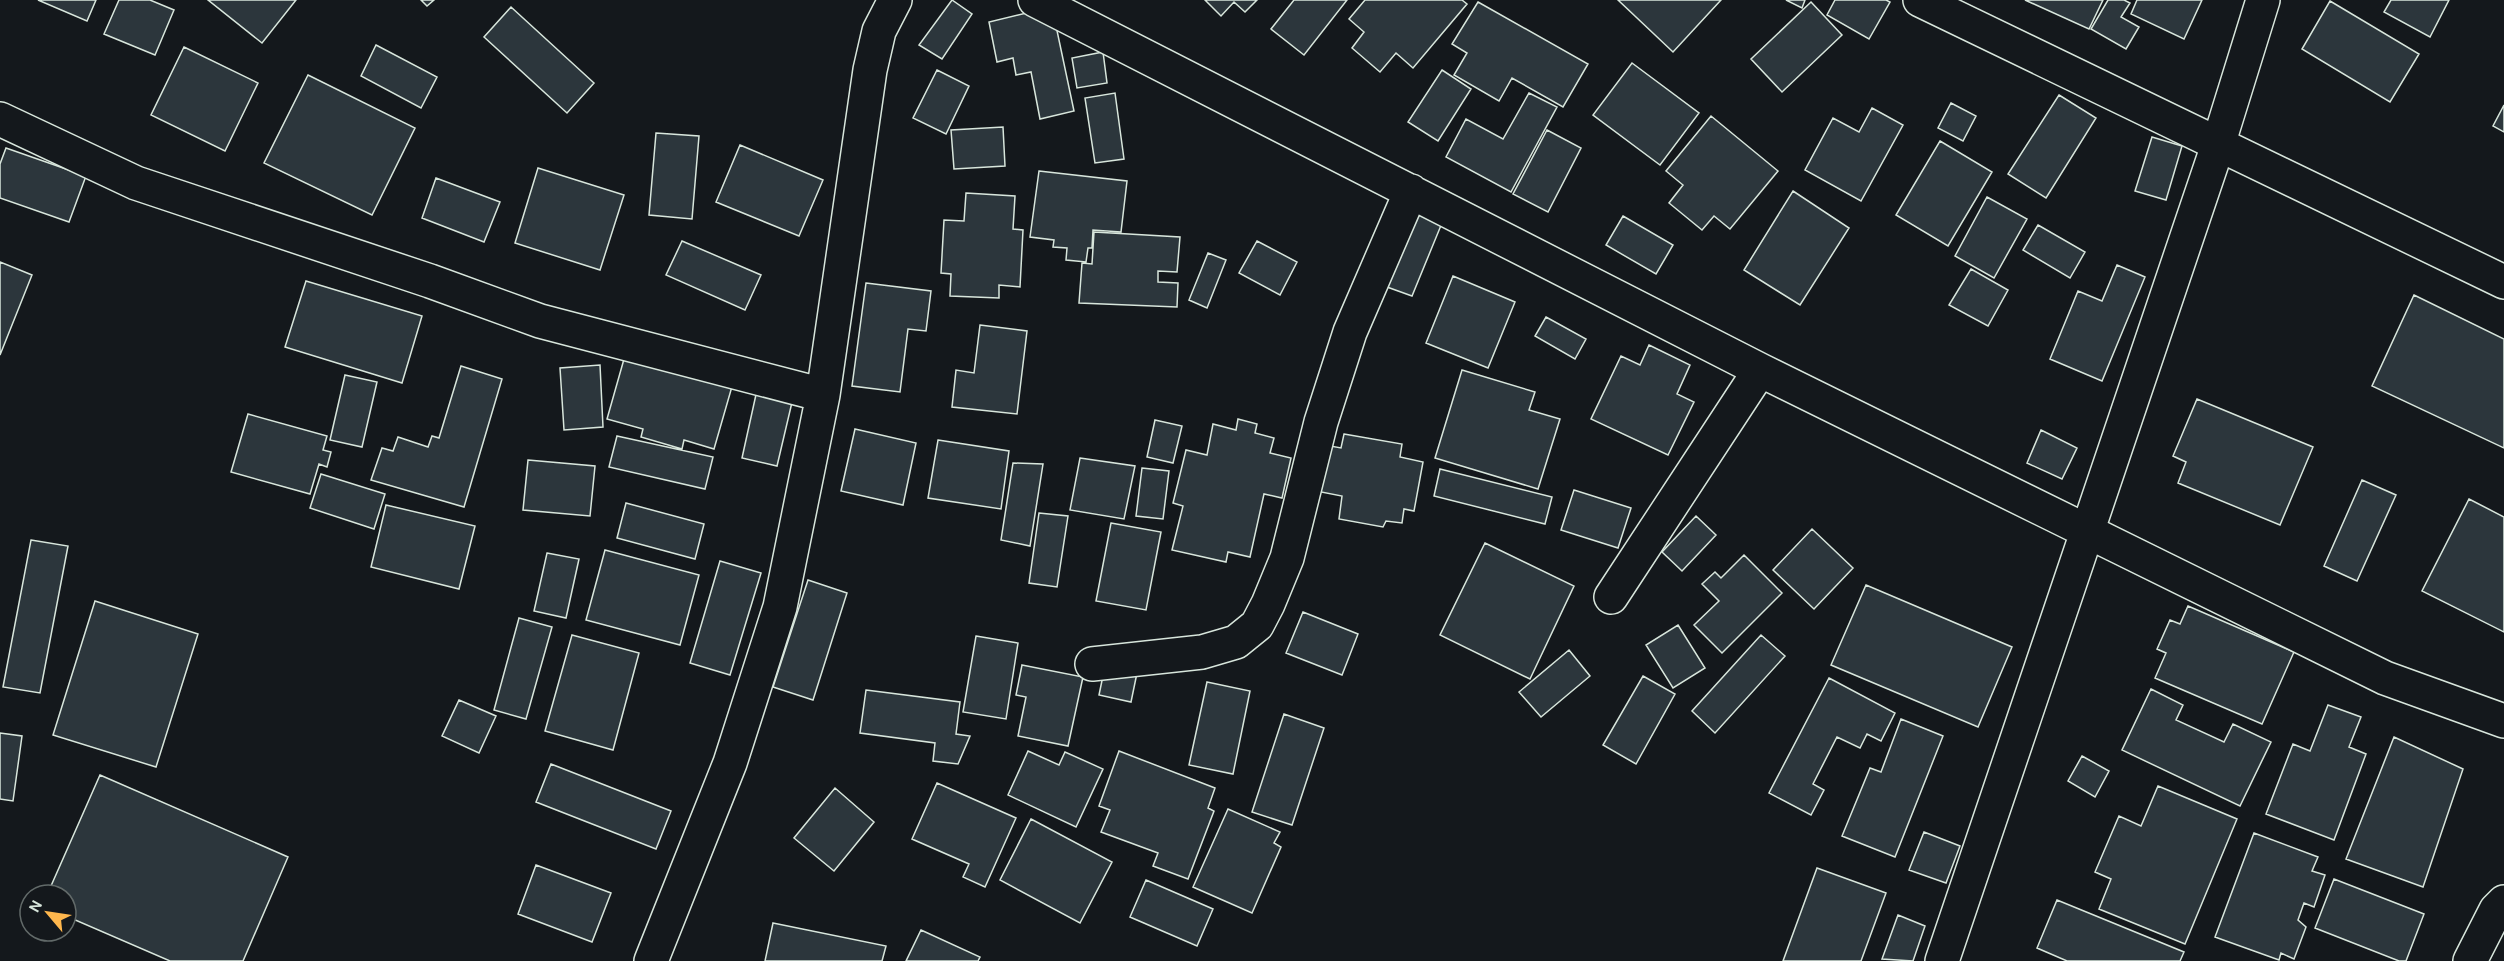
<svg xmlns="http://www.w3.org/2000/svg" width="2504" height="961" viewBox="0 0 2504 961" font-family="Karla,sans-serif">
<rect width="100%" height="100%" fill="#14181c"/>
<path fill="#2c363c" stroke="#d8e6dc" stroke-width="1.5" d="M 38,0 L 96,0 L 87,21 Z
M 119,0 L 150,0 L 174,10 L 155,55 L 104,34 Z
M 208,0 L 296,0 L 262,43 Z
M 421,0 L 434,0 L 427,6 Z
M 952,0 L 972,14 L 942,59 L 919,45 Z
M 1205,0 L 1257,0 L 1245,12 L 1234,2 L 1221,16 Z
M 1294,0 L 1347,0 L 1304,55 L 1271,29 Z
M 1365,0 L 1462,0 L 1467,4 L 1413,68 L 1396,53 L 1380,72 L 1352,48 L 1364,32 L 1349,19 Z
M 1618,0 L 1721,0 L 1673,52 Z
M 1786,0 L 1805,0 L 1802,8 Z
M 1835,0 L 1886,0 L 1890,2 L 1869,39 L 1827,15 Z
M 2025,0 L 2103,0 L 2089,29 Z
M 2108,0 L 2124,0 L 2130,3 L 2121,17 L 2139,27 L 2126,49 L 2091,29 Z
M 2137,0 L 2202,0 L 2184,39 L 2131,14 Z
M 2391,0 L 2449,0 L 2430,37 L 2384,12 Z
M 2330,1 L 2419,54 L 2390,102 L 2302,49 Z
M 1478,2 L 1588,64 L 1563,107 L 1512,78 L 1499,101 L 1454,75 L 1467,53 L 1452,44 Z
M 1811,2 L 1842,35 L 1782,92 L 1751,59 Z
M 511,7 L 594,83 L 567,113 L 484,37 Z
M 1052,7 L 1074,111 L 1040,119 L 1031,72 L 1016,75 L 1013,58 L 997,62 L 989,22 Z
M 376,45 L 437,77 L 421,108 L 361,76 Z
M 184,47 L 258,83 L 225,151 L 151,115 Z
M 1103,52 L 1107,83 L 1077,88 L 1072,58 Z
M 1632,63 L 1699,113 L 1660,165 L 1593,115 Z
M 937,70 L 969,86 L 946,134 L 913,118 Z
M 1442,70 L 1471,89 L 1438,141 L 1408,122 Z
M 308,75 L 415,128 L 372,215 L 264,163 Z
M 1115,93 L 1124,159 L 1095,163 L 1085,98 Z
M 1529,93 L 1557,107 L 1511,192 L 1446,157 L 1466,119 L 1503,139 Z
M 2059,95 L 2096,118 L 2046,198 L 2008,174 Z
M 1951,103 L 1976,116 L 1963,141 L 1938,128 Z
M 2504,105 L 2504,132 L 2493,126 Z
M 1872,108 L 1903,125 L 1861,201 L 1805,170 L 1833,118 L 1859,132 Z
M 1711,116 L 1778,171 L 1730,229 L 1714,216 L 1702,230 L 1669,203 L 1683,185 L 1666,171 Z
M 1003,127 L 1005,166 L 954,169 L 951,130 Z
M 1547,130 L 1581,148 L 1548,212 L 1513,194 Z
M 656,133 L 699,136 L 692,219 L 649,215 Z
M 2152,137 L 2182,146 L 2166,200 L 2135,191 Z
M 1940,141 L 1992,172 L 1948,246 L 1896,215 Z
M 740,145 L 823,180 L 799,236 L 716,202 Z
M 6,148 L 86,176 L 69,222 L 0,198 L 0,164 Z
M 538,168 L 624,195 L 600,270 L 515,243 Z
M 1039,171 L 1127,181 L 1121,232 L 1093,230 L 1092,248 L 1088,248 L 1086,262 L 1066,260 L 1067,248 L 1053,247 L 1054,240 L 1030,237 Z
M 436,178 L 500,202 L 484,242 L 422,218 Z
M 1793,191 L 1849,228 L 1800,305 L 1744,270 Z
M 966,193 L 1015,196 L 1013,229 L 1023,230 L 1020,287 L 999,285 L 999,298 L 950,296 L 951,274 L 941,273 L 944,220 L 964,221 Z
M 1987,197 L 2027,219 L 1994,278 L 1955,256 Z
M 1417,212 L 1442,223 L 1412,296 L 1387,287 Z
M 1623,216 L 1673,245 L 1656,274 L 1606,245 Z
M 2038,225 L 2085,252 L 2070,278 L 2023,250 Z
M 1094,232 L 1180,237 L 1177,272 L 1158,271 L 1158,282 L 1178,283 L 1177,307 L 1079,303 L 1082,263 L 1092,264 Z
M 682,241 L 761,275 L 745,310 L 666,275 Z
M 1257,241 L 1297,262 L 1280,295 L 1239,273 Z
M 1208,253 L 1226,260 L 1207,308 L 1189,300 Z
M 0,262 L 32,275 L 0,355 Z
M 2117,265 L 2145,277 L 2102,381 L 2050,359 L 2078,291 L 2102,301 Z
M 1971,269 L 2008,290 L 1988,326 L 1949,305 Z
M 1453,276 L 1515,302 L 1488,368 L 1426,343 Z
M 306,281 L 422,316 L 402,383 L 285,347 Z
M 866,283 L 931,291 L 926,331 L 908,329 L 900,392 L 852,386 Z
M 2414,295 L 2504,339 L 2504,448 L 2372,386 Z
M 1546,317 L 1586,339 L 1575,359 L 1535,336 Z
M 980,325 L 1027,331 L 1017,414 L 952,407 L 956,370 L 974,373 Z
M 1649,345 L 1690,365 L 1677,394 L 1694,402 L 1668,455 L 1591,419 L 1621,356 L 1640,365 Z
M 626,352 L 733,383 L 714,449 L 684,440 L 682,449 L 641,437 L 643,429 L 607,419 Z
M 600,365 L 603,427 L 564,430 L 560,368 Z
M 461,366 L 502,379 L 464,507 L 371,480 L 382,448 L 393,451 L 398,437 L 428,447 L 432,436 L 439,438 Z
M 1462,370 L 1535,392 L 1529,410 L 1560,419 L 1538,489 L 1435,458 Z
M 345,375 L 377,382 L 362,447 L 330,440 Z
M 757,390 L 793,398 L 777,466 L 742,458 Z
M 2197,399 L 2313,447 L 2280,525 L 2178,483 L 2186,462 L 2173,456 Z
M 248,414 L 327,436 L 323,450 L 331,452 L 327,467 L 319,464 L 310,494 L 231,472 Z
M 1238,419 L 1257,424 L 1255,433 L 1274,438 L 1270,453 L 1291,458 L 1282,498 L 1264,494 L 1250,557 L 1228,552 L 1226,562 L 1172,550 L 1183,506 L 1173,503 L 1186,450 L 1207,455 L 1213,424 L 1236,430 Z
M 1155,420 L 1182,426 L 1173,463 L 1147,457 Z
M 855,429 L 916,443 L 903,505 L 841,491 Z
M 2041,430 L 2077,448 L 2062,479 L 2027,463 Z
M 1344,434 L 1402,444 L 1400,457 L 1423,462 L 1414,511 L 1404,509 L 1402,523 L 1386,521 L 1383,527 L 1339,519 L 1342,496 L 1316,491 L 1325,445 L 1341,448 Z
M 617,436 L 713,457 L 705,489 L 609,467 Z
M 938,440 L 1009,451 L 1001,509 L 928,498 Z
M 1080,458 L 1135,466 L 1124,519 L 1070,510 Z
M 528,460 L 595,466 L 590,516 L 523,510 Z
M 1013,463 L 1043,464 L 1030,546 L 1001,540 Z
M 1142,468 L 1169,471 L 1163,519 L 1136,516 Z
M 1440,469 L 1552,497 L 1545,524 L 1434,496 Z
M 321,474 L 385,494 L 374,529 L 310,508 Z
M 2362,480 L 2396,495 L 2357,581 L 2324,566 Z
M 1574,490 L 1631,508 L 1618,548 L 1561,530 Z
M 2469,499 L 2504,517 L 2504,632 L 2422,591 Z
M 626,503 L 704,524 L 695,559 L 617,538 Z
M 386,505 L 475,526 L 459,589 L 371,567 Z
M 1039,513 L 1068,516 L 1057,587 L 1029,583 Z
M 1696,516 L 1716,535 L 1682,571 L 1662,552 Z
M 1111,523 L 1161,532 L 1146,610 L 1096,601 Z
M 1812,529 L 1853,568 L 1814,609 L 1773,570 Z
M 31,540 L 68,546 L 40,693 L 3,687 Z
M 1485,543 L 1574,586 L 1530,679 L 1440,635 Z
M 605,550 L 699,575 L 680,645 L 586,620 Z
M 547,553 L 579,559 L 566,618 L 534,611 Z
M 1744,555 L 1782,593 L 1722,653 L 1694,625 L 1719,601 L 1702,584 L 1715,572 L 1721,578 Z
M 720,561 L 761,573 L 730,675 L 690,663 Z
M 808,580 L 847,593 L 813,700 L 773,687 Z
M 1866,585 L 2012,647 L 1978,727 L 1831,665 Z
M 95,601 L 198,634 L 156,767 L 53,735 Z
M 2188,606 L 2294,652 L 2262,724 L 2155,678 L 2166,653 L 2157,649 L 2170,620 L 2180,624 Z
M 1303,612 L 1358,634 L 1342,675 L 1286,653 Z
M 519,618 L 552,627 L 526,719 L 494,710 Z
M 1678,625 L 1705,668 L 1673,688 L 1646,645 Z
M 572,635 L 639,653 L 613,750 L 545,731 Z
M 1761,635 L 1785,656 L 1715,733 L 1692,711 Z
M 976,636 L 1018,643 L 1006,719 L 963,712 Z
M 1569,650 L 1590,676 L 1541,717 L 1519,692 Z
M 1022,665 L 1083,677 L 1068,746 L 1018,736 L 1026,697 L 1016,695 Z
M 1105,666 L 1137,673 L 1131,702 L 1099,695 Z
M 1643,676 L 1675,694 L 1636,764 L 1603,745 Z
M 1829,678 L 1895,713 L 1881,741 L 1867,734 L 1860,748 L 1837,737 L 1813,784 L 1824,790 L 1811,815 L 1769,793 Z
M 1207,682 L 1250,691 L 1233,774 L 1189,765 Z
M 2151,689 L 2183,705 L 2176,720 L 2224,742 L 2233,724 L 2271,742 L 2240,806 L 2122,750 Z
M 866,690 L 960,702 L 956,734 L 970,736 L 958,764 L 933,761 L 935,743 L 860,733 Z
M 459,700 L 496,716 L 479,753 L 442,736 Z
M 2328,705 L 2361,717 L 2349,747 L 2366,754 L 2334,840 L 2266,814 L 2293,744 L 2310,751 Z
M 1284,714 L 1324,728 L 1292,825 L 1252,812 Z
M 1901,719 L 1943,736 L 1895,857 L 1842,836 L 1870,768 L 1881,772 Z
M 0,733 L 22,736 L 13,801 L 0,799 Z
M 2394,737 L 2463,769 L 2423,887 L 2346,859 Z
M 1028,751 L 1059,765 L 1065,752 L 1103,769 L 1076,827 L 1008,795 Z
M 1119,751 L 1215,788 L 1208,808 L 1214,811 L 1188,879 L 1153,866 L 1158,853 L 1101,832 L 1110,810 L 1099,806 Z
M 2082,756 L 2109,771 L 2095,797 L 2068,781 Z
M 551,764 L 671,811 L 656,849 L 536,802 Z
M 100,775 L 288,857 L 243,961 L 170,961 L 66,916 L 66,895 L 47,895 Z
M 937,783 L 1016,818 L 985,887 L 963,877 L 969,864 L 912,839 Z
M 2158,786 L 2237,819 L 2185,944 L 2099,909 L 2111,879 L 2095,872 L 2119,816 L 2141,826 Z
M 835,788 L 874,822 L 834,871 L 794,838 Z
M 1228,809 L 1280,832 L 1274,843 L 1281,847 L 1252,913 L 1193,887 Z
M 1031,819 L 1112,862 L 1080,923 L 1000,880 Z
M 1924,832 L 1960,846 L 1946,883 L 1909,870 Z
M 2254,833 L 2318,857 L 2312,871 L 2325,875 L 2314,907 L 2304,903 L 2298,920 L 2306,927 L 2294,959 L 2281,953 L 2279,960 L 2215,937 Z
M 536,865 L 611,893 L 592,942 L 518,914 Z
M 1817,868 L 1886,893 L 1861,961 L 1783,961 Z
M 2334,879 L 2424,914 L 2406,961 L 2399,961 L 2315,928 Z
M 1146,880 L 1213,909 L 1197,946 L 1130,917 Z
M 2057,900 L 2184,952 L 2180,961 L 2067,961 L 2037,948 Z
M 1898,915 L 1925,926 L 1913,961 L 1882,959 Z
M 773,923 L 886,946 L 882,961 L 765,961 Z
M 921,930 L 980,957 L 978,961 L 906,961 Z"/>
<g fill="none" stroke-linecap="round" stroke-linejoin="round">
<g stroke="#d8e6dc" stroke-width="36">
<path id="minor" d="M 1035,0 L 1760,370 L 2385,678 L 2504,721
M 1920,0 L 2504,282
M 0,119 L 136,183 L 430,281 L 540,321 L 823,395
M 1611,597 L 1760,370
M 1092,664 L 1202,652 L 1236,642 L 1257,625 L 1268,604 L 1287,558 L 1321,422 L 1350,332 L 1411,191
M 651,961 L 730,763 L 780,607 L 823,395 L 870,70 L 879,31 L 895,0
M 1942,961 L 2218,145 L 2263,0
M 2470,961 L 2496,910 L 2504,902"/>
</g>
<use href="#minor" stroke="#14181c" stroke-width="33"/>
</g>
<g transform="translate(48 913) rotate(299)"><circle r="28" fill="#14181c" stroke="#626a69" stroke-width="1.5"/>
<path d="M0-4.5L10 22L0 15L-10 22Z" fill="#ffb74d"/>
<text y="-9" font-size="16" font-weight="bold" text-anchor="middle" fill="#d8e6dc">N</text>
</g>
</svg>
